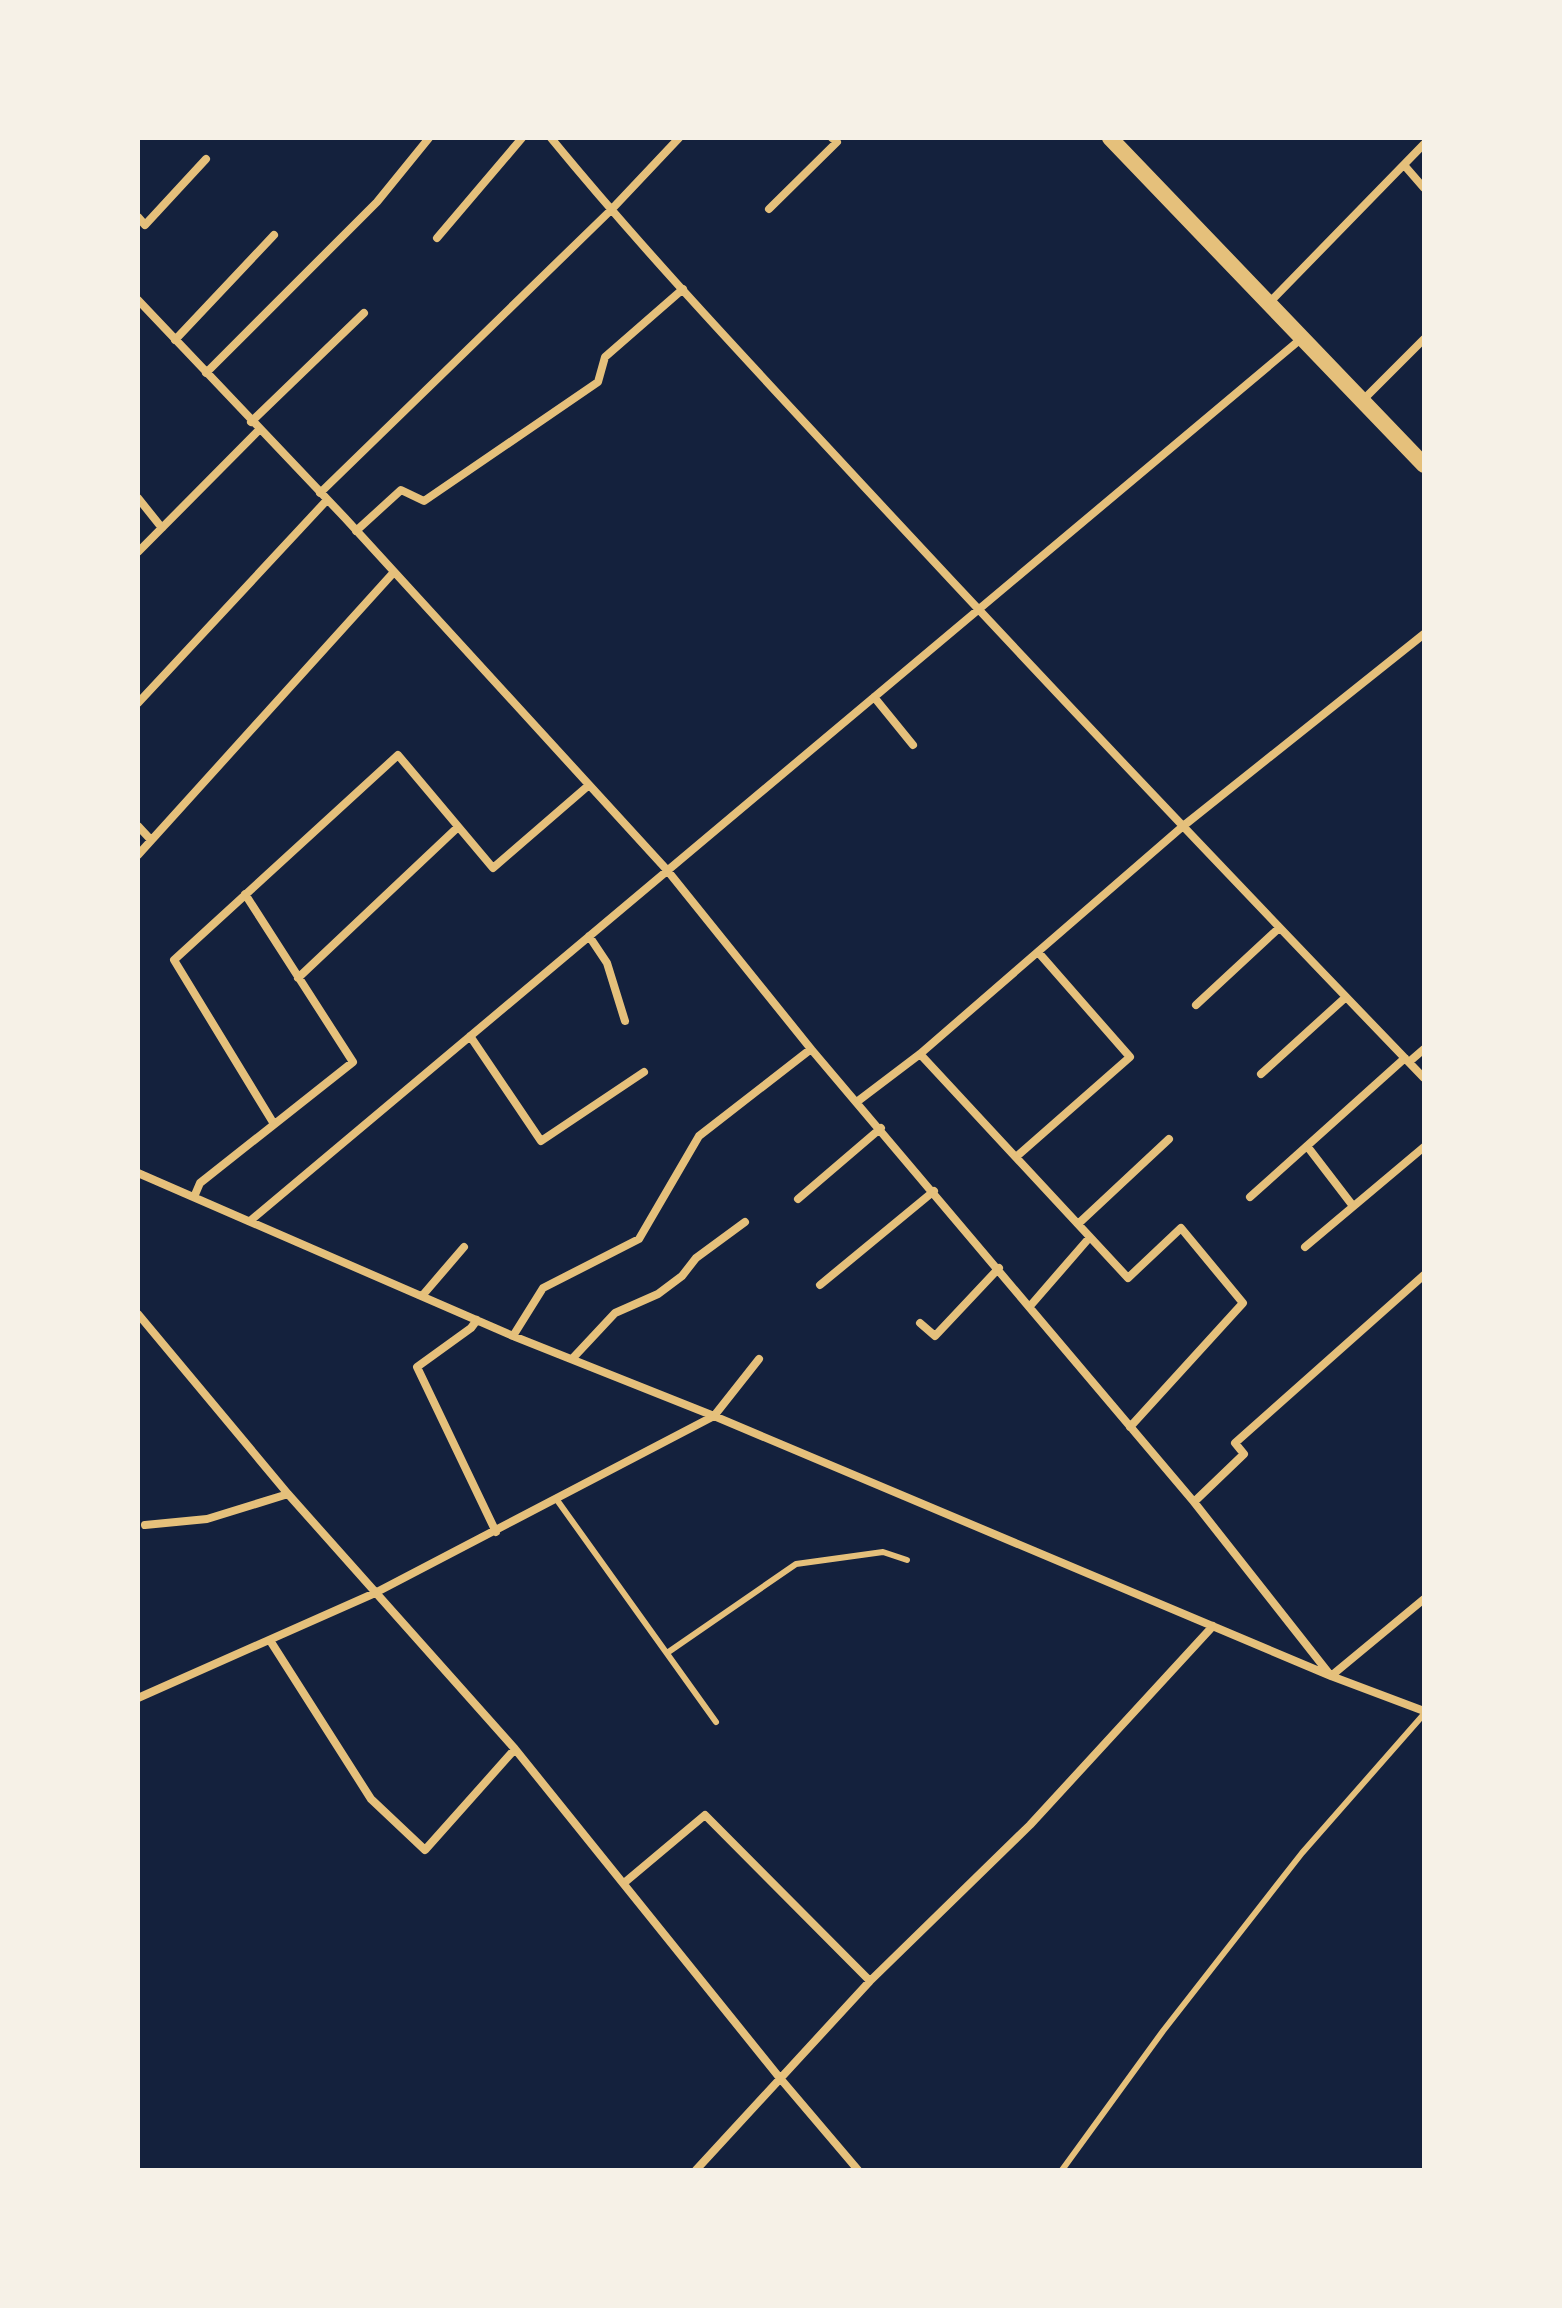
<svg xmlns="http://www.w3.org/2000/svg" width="1562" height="2308" viewBox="0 0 1562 2308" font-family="'Varela Round',sans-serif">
<rect width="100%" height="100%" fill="#14213d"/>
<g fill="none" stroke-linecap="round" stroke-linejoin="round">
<path stroke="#e5c07b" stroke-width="6" d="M 557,1500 L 716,1722
M 667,1653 L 796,1564 L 883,1552 L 907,1560
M 1062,2170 L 1163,2031 L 1302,1853 L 1424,1714"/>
<path stroke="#e5c07b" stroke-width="8" d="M 551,138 C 652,261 762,376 870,493 C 1053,690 1238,885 1424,1078
M 1404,165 L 1424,188
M 769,209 L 837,142 L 832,138
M 138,217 L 145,225 L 206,159
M 437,238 L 522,138
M 138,300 L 345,518 L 667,870 L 811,1049 L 1194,1502 L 1331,1676
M 1269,303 L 1424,144
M 175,340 L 274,235
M 206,373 L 377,202 L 429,138
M 1362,401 L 1424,339
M 251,422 L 364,313
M 320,493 L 611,210 L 679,138
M 138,498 L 162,528
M 356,531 L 401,490 L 424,501 L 598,382 L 605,357 L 683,289
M 138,552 L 259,430
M 874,697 L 913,745
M 138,703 L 327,500
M 138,826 L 151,840
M 138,855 L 394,572
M 589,936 L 607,963 L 625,1021
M 298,978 L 458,827
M 1196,1005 L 1279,928
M 470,1036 L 541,1141 L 644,1072
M 920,1054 L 1128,1278 L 1181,1228 L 1243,1303 L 1130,1427
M 1409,1062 L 1424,1049
M 1261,1074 L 1346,997
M 858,1101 L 920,1054 L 1182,827 L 1424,634
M 274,1124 L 174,960 L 398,755 L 493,868 L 589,785
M 1307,1146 L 1353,1206
M 1016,1157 L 1130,1057 L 1038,952
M 138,1173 L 513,1336 L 714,1416 L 1331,1676 L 1424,1711
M 194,1197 L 200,1183 L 353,1062 L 245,894
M 1250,1197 L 1405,1058
M 798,1199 L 881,1128
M 250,1221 L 1302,338
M 1078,1224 L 1169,1139
M 1305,1247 L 1424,1147
M 820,1285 L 934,1191
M 422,1296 L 464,1247
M 1031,1305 L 1090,1237
M 138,1314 L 288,1494 L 515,1749 L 779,2077 L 858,2170
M 477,1320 L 471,1328 L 417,1367 L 496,1532
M 920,1323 L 935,1336 L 999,1268
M 513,1336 L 543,1288 L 639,1239 L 699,1136 L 811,1049
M 572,1359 L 615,1313 L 658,1294 L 682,1276 L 696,1258 L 745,1222
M 1194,1502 L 1244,1454 L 1235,1443 L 1424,1275
M 145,1525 L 207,1519 L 288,1494
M 271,1642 L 371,1799 L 425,1850 L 515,1749
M 1331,1676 L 1424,1599
M 138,1698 L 375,1593 L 714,1416 L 759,1359
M 624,1883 L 705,1815 L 870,1981
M 696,2170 L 870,1981 L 1030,1825 L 1213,1626"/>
<path stroke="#e5c07b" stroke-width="16" d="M 1110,138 L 1424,465"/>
</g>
<rect width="1562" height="2308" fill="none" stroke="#f6f1e7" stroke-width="280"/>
</svg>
